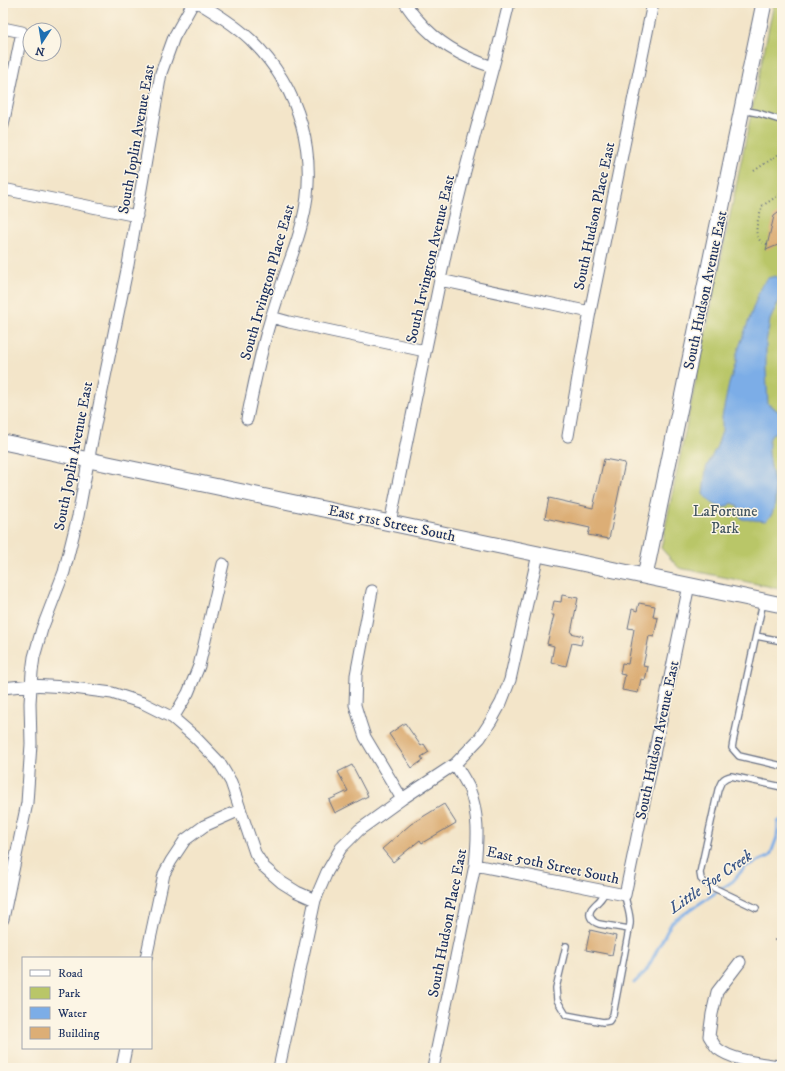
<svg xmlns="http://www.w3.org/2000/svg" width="785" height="1071" viewBox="0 0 785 1071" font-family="'IM FELL DW Pica',serif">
<rect width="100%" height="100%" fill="#fcf5e5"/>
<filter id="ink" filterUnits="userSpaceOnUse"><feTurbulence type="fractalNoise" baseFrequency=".025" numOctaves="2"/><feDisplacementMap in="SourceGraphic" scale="8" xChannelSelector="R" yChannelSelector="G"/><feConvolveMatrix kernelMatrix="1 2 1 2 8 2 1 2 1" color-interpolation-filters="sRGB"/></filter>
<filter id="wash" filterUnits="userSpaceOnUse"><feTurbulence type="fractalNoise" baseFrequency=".012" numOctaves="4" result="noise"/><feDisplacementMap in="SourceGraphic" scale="16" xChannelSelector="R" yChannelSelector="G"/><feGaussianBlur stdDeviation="0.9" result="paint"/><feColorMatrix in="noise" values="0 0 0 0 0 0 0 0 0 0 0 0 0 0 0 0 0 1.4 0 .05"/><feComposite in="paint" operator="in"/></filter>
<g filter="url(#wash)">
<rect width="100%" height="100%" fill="#f3e5c9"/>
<path fill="#b9c668" stroke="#6a7a63" d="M 774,3 L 782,3 L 782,589 L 679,568 L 661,548 Z"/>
<path fill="#7cade7" stroke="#4c6ea2" d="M 776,276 L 782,282 L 782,294 L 770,320 L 766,343 L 766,370 L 768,404 L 782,414 L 782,431 L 773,433 C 760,447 782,490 773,511 C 772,515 769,518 766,521 L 742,519 L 739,515 L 739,510 L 737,505 L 732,503 C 730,504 728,506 726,507 C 717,509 708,500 703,494 L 706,468 L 717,446 L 722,431 L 722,417 L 729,384 L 736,362 L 736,356 L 761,286 L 768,278 Z"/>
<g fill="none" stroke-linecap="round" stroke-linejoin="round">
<path stroke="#7cade7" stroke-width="3" d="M 634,983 L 646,971 L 672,922 L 733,881 L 745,867 L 770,856 L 777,837 L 778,822 L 782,819"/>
</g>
<g id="blocks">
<path fill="#dcae76" d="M 782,210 L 782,246 L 778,245 L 766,250 L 774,216 Z
M 604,459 L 625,463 L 609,539 L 588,535 L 590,528 L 545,518 L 549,498 L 593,508 Z
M 562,595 L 578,598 L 571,633 L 583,636 L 581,645 L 572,643 L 566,666 L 551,662 L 554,646 L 547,644 L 554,615 L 551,615 L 554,601 L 561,602 Z
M 639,603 L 655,606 L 653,617 L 658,618 L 654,637 L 649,636 L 646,652 L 643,666 L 648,667 L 645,680 L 641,679 L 638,693 L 622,690 L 625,675 L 620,674 L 622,663 L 628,664 L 634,629 L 628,628 L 632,609 L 637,611 Z
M 405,723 L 421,746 L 424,744 L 429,752 L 421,757 L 423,760 L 412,768 L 389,734 Z
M 352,765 L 368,796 L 335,813 L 329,800 L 348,791 L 338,772 Z
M 444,804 L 456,823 L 422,843 L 420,840 L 393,862 L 382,849 L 411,824 Z
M 590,930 L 616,936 L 612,955 L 586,950 Z"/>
</g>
</g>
<g filter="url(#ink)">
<use href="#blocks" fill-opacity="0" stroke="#676f83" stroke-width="1"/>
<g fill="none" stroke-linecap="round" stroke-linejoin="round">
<g stroke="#676f83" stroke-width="8">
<path id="lane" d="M 742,110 L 758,113 L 780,120 L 782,122
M 763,602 L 733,742 L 732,748 L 739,756 L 782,766
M 756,636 L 782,641
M 604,891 C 604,894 604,895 602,897 C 598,904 586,909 591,918 C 593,922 596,923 599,924 L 629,929
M 756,908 L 712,887 L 705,883 L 701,879 L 700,873 L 718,790 C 721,782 722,778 731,776 L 782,787
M 566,946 L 556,988 L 557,1000 L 566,1015 L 603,1022 L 609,1021 L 613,1015 L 630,924 C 631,914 626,905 625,895"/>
</g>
<g stroke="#676f83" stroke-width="13">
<path id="street" d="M 199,3 C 217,14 235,25 251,40 C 301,89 319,156 302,223 C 299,235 295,247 291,258 C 284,277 278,296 272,315 C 261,349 254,384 247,419
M 405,3 C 409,9 413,15 418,20 C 438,44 464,58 493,67
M 3,28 L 22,32 L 3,125
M 3,189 L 137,216
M 440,280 L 590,312
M 271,317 L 289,322 L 425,351
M 568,436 L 581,360 L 590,312 L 653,3
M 390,523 L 448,241 L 465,171 L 497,52 L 509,3
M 372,591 L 356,675 L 355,705 L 361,725 L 365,737 L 402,799
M 3,688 L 31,685 L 66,687 L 112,693 L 143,703 L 173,718 L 195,737 L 219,762 L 231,782 L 255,853 L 264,867 L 281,882 L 297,892 L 315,900
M 173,718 L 188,693 L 199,666 L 223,564
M 475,865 L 625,895 L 689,585
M 3,919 L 27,803 L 31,744 L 30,703 L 32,672 L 34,657 L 42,629 L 64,572 L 78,516 L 94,430 L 128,265 L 161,73 L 174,37 L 193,3
M 146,958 L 164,874 L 171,861 L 185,840 L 204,826 L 240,810
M 740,962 L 717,992 L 712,1014 L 709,1036 C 712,1040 714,1046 718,1049 C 733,1061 764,1063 782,1067
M 122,1068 L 126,1048
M 279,1068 L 315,900 L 327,872 L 341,848 L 359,830 L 402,799 L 455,764 L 480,738 L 491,721 L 501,703 L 510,680 L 538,554
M 433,1068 L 475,865 C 478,838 479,814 469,788 C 465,780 460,772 455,764"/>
</g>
<g stroke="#676f83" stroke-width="17">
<path id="secondary" d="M 3,442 L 782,605
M 645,576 L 764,3"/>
</g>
<path stroke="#676f83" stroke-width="2" stroke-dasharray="1 3" stroke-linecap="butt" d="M 754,171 L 782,152
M 767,244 C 749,240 759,218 762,206 L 782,193
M 775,940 L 782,941"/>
<use href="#lane" stroke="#fff" stroke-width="5.5"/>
<use href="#street" stroke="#fff" stroke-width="11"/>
<use href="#secondary" stroke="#fff" stroke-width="15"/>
</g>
</g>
<g text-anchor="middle" stroke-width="3" stroke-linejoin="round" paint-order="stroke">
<g font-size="15" fill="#1b2f5e" stroke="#fcf5e5">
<text transform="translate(136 139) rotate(-80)" y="5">South Joplin Avenue East</text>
<text transform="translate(594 216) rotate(-78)" y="5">South Hudson Place East</text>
<text transform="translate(430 259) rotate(-77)" y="5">South Irvington Avenue East</text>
<text transform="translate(267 282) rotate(-74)" y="5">South Irvington Place East</text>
<text transform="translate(705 290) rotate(-78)" y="5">South Hudson Avenue East</text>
<text transform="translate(73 456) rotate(-79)" y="5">South Joplin Avenue East</text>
<text transform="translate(392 523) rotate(12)" y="5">East 51st Street South</text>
<text transform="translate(657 740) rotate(-78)" y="5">South Hudson Avenue East</text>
<text transform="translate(553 865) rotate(12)" y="5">East 50th Street South</text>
<text transform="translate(447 923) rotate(-79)" y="5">South Hudson Place East</text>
</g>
<g font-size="15" fill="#425560" stroke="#fcf5e5">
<text x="725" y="516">LaFortune<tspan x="725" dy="17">Park</tspan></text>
</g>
<g font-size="16" font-style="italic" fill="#385587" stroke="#fcf5e5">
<text transform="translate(710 881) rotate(-35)" y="6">Little Joe Creek</text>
</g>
</g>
<rect width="785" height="1071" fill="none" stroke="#fcf5e5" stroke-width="16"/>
<rect x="22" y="957" width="130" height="92" fill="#fcf5e5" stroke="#a2a6af"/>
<rect x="30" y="970" width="20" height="6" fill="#ffffff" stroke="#a2a6af"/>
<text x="58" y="977" font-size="12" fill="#1b2f5e">Road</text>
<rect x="30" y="987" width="20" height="12" fill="#b9c668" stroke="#a2a6af"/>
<text x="58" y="997" font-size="12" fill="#1b2f5e">Park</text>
<rect x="30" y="1007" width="20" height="12" fill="#7cade7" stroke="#a2a6af"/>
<text x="58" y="1017" font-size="12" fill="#1b2f5e">Water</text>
<rect x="30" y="1027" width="20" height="12" fill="#dcae76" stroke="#a2a6af"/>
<text x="58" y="1037" font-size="12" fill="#1b2f5e">Building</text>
<g transform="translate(42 42) rotate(192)"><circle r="19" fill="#fcf5e5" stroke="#a2a6af"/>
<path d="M0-3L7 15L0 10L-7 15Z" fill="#1f6fb2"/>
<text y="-6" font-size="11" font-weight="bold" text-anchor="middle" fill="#1b2f5e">N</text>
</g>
</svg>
